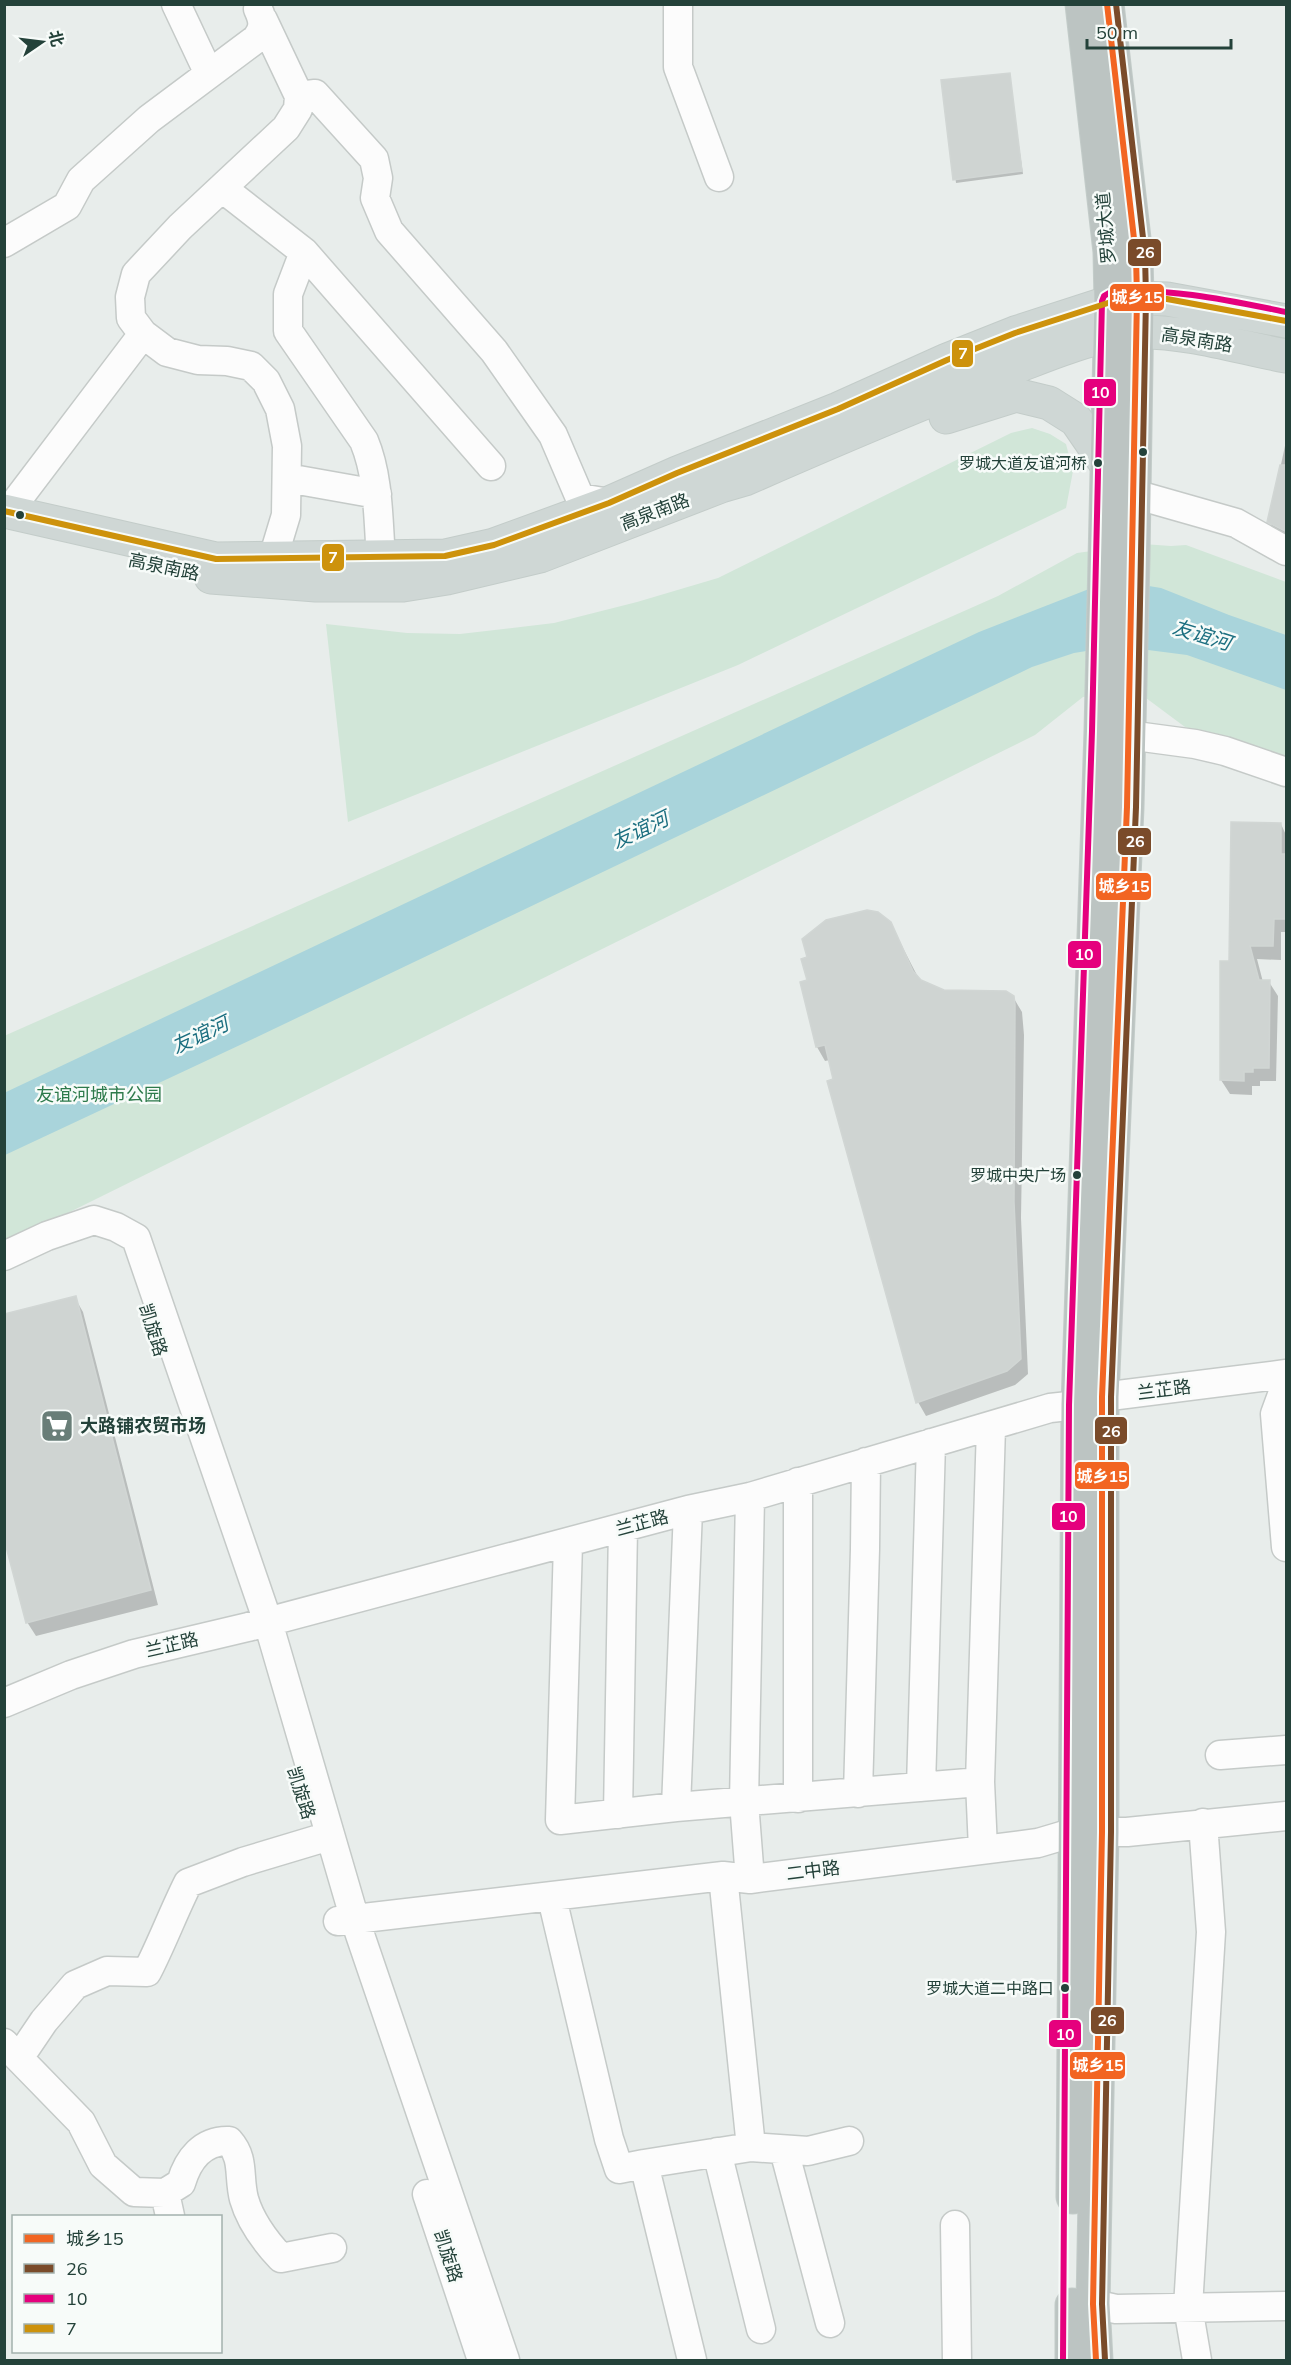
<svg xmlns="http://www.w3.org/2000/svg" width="1291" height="2365" viewBox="0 0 1291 2365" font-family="Mulish,'Noto Sans SC',sans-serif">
<rect width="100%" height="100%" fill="#e8edeb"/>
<path fill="#d1e6d8" d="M 1032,428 L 1050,434 L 1066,444 L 1073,471 L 1066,508 L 738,665 L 348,822 L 326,624 L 407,633 L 460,634 L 554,623 L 637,602 L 718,578 L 1011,433 Z
M 1143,544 L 1171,546 L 1186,545 L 1286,582 L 1286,762 L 1185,727 L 1142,695 L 1115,694 L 1083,697 L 1035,735 L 5,1244 L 4,1036 L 998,596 L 1077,553 Z"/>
<path fill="#a9d4db" d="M 1112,580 L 1161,588 L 1229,615 L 1286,635 L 1286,690 L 1187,655 L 1117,646 L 1074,653 L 1032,667 L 257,1037 L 5,1155 L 4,1093 L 979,632 Z"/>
<path fill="#0003" d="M 1009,74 L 1023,174 L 956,183 L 943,81 Z
M 1286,441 L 1286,541 L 1277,536 L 1269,521 Z
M 1281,824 L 1286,835 L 1286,932 L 1281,932 L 1281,960 L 1257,959 L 1263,982 L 1269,982 L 1278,996 L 1276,1081 L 1260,1081 L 1260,1086 L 1252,1086 L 1252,1095 L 1230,1094 L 1221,1080 L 1231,962 Z
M 890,923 L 920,981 L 943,991 L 1013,997 L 1022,1012 L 1024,1035 L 1021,1218 L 1028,1374 L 1015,1385 L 926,1416 L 918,1402 L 830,1060 L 825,1061 L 817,1047 L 808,981 Z
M 75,1298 L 83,1312 L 158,1605 L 36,1636 L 27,1622 Z"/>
<path fill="#cfd4d2" stroke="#d1d6d4" stroke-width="1.5" d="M 1010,73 L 1022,171 L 953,180 L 941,80 Z
M 1280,465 L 1287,465 L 1287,532 L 1267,522 Z
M 1231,822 L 1281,823 L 1281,854 L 1287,854 L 1287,919 L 1274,919 L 1273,946 L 1250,946 L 1259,980 L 1270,980 L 1269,1068 L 1253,1068 L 1253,1072 L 1244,1072 L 1244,1081 L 1220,1080 L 1220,961 L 1229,961 Z
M 867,910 L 878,912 L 891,922 L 913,971 L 921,980 L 944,990 L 1006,991 L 1014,996 L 1015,1005 L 1014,1202 L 1021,1359 L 1007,1371 L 916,1403 L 827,1081 L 833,1079 L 825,1045 L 816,1047 L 800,982 L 807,980 L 801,959 L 807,957 L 802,939 L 826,920 Z
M 76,1296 L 151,1590 L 26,1623 L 4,1539 L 4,1314 Z"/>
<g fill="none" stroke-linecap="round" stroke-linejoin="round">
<g stroke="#c5cac8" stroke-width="31">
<path id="minor" d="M 176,4 L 209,74
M 678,4 L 678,67 L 719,177
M 263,20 L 299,96 L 298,109 L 286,128 L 180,227 L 136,274 L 130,297 L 131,318 L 143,334 L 167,352 L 198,360 L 227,361 L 251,366 L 266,381 L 280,409 L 287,446 L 286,515 L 273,558
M 299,96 L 315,94 L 374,159 L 378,178 L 375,198 L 389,231 L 494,351 L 553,435 L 580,498 L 609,503
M 222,188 L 304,252 L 491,466
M 4,243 L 67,206 L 81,180 L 149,119 L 256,39 C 264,28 264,22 258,9
M 304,252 L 288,294 L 288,331 L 364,441 C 379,477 378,519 381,558
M 287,478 L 377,494
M 1134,494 L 1236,523 L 1286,551
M 8,512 L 143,334
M 1128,735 L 1195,744 L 1225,751 L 1286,772
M 4,1256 L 47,1236 L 94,1220 L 116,1227 L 136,1238 L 268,1622 L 355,1920 L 505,2360
M 1286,1384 L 1275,1414 L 1286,1547
M 798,1482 L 798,1798
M 568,1543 L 560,1820 L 676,1807 L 980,1782
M 4,1703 L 71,1675 L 134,1654 L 248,1627 L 688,1510 L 750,1497 L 1050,1408 L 1078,1405 L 1102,1397 L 1286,1374
M 1220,1755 L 1286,1750
M 921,1787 L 931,1443
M 858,1793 L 865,1549 L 866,1462
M 676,1807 L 688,1510
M 618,1814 L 623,1528
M 983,1849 L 980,1782 L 991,1427
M 723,1876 L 751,2147
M 750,1879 L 744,1802 L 750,1497
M 552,1898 L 609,2139 L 619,2169 L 644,2164 L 692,2360
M 338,1921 L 723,1876 L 750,1879 L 1038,1843 L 1075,1832 L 1127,1832 L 1286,1816
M 4,2043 L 81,2122 L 103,2165 L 134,2192 L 165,2193 L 181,2183 C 188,2159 203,2140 229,2141 C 245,2159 238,2176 244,2199 C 250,2220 266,2242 281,2258 L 332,2248
M 19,2058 L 44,2021 L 75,1985 L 107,1971 L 147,1972 C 162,1943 173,1913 188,1883 L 243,1862 L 316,1840
M 784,2150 L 830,2323
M 717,2152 L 761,2329
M 644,2164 L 751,2147 L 808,2151 L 849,2141
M 165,2193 L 170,2216
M 427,2194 L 482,2360
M 955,2225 L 957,2360
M 1093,2304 L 1116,2309 L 1286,2306
M 1197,2360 L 1188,2307 L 1211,1932 L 1203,1823"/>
</g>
<g stroke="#c3ccc9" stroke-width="35">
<path id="major" d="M 946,417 L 1016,395 L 1049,403 L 1076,420 L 1107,465
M 4,511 L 216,559 L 445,556 L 494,545 L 609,503 L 677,473 L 838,409 L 947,360 L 1015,333 L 1111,302 L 1137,298 L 1167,299 L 1286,321
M 211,577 L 316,585 L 403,585 L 447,578 L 540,556 L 721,486 L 745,479 C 834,440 924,401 1015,367 C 1052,353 1098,333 1138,332 C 1187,331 1238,347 1286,356"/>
</g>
<g stroke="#c3ccc9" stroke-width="35">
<path id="highway" d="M 1073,2197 L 1078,1405 L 1101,731 L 1111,302 L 1110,252 L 1082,4
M 1072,2305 L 1072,2360
M 1096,2360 L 1093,2304 L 1102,1832 L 1102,1397 L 1127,807 L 1133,558 L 1137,298 L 1136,256 L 1107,4"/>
</g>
<use href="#minor" stroke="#fcfcfc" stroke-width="28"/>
<use href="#major" stroke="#cfd7d5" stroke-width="33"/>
<use href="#highway" stroke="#bcc4c2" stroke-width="33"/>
<g stroke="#f7fbf9" stroke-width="10">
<path id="bus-1" d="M 1096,2360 L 1093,2304 L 1102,1832 L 1102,1397 L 1127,807 L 1137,298 L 1136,256 L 1107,4"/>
</g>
<g stroke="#f7fbf9" stroke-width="10">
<path id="bus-2" d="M 1105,2360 L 1102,2304 L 1111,1832 L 1111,1397 L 1136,807 L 1146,298 L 1145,255 L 1116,4"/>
</g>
<g stroke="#f7fbf9" stroke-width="10">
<path id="bus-3" d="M 1063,2360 L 1069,1405 L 1092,731 L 1102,301 L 1104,296 L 1109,293 C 1170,287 1227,300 1286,312"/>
</g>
<g stroke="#f7fbf9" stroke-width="10">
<path id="bus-4" d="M 4,511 L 216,559 L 445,556 L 494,545 L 609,503 L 677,473 L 838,409 L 947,360 L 1015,333 L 1111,302 L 1137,298 L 1167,299 L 1286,321"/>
</g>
<use href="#bus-1" stroke="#f26522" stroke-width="6"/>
<use href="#bus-2" stroke="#7a4b2a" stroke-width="6"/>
<use href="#bus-3" stroke="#e5007d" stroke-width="6"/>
<use href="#bus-4" stroke="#cd920c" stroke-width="6"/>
</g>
<defs>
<g id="supermarket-square" transform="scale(1.725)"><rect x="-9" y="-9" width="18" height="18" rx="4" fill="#697e78" stroke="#f7fbf9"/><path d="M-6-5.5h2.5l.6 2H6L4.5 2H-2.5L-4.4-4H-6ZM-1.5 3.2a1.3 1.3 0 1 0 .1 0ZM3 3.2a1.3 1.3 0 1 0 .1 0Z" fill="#fff"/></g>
</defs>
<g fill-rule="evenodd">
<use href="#supermarket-square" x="57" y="1426"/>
</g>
<g fill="#24423a" stroke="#f7fbf9" stroke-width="2">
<circle cx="1143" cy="452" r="5"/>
<circle cx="1098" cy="463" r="5"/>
<circle cx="20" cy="515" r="5"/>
<circle cx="1077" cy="1175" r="5"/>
<circle cx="1065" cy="1988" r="5"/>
</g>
<g text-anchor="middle" stroke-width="5" stroke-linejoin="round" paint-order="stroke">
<g font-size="16" fill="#24423a" stroke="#f7fbf9" text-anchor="end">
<text x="1087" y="469">罗城大道友谊河桥</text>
<text x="1066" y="1181">罗城中央广场</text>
<text x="1054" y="1994">罗城大道二中路口</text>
</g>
<g font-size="18" fill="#24423a" stroke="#f7fbf9">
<text transform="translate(1106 228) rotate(-95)" y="6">罗城大道</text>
<text transform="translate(1197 340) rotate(9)" y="6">高泉南路</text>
<text transform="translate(655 512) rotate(-21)" y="6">高泉南路</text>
<text transform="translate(164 567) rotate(12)" y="6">高泉南路</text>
<text transform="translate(153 1330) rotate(72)" y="6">凯旋路</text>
<text transform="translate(1164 1390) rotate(-7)" y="6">兰芷路</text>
<text transform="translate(642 1523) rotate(-15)" y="6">兰芷路</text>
<text transform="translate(172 1645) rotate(-13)" y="6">兰芷路</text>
<text transform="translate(301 1793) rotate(72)" y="6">凯旋路</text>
<text transform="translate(813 1871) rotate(-7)" y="6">二中路</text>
<text transform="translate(448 2256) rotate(72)" y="6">凯旋路</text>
</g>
<g font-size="18" fill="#2d7a4b" stroke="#f7fbf9">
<text x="99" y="1101">友谊河城市公园</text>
</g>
<g font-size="18" font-weight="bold" fill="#24423a" stroke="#f7fbf9" text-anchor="start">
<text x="80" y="1432">大路铺农贸市场</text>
</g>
<g font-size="20" font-style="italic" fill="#1c6f80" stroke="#f7fbf9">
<text transform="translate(1202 635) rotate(17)" y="7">友谊河</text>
<text transform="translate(640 830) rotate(-25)" y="7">友谊河</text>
<text transform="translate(200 1035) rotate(-25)" y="7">友谊河</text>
</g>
</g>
<g stroke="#f7fbf9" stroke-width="2">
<rect x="1127" y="238" width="35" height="29" rx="6" fill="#7a4b2a"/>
<rect x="1109" y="283" width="56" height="29" rx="6" fill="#f26522"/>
<rect x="951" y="339" width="23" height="29" rx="6" fill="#cd920c"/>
<rect x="1083" y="378" width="34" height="29" rx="6" fill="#e5007d"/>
<rect x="321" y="543" width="24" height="29" rx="6" fill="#cd920c"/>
<rect x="1117" y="827" width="35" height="29" rx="6" fill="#7a4b2a"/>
<rect x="1095" y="872" width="57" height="29" rx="6" fill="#f26522"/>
<rect x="1067" y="940" width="35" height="29" rx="6" fill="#e5007d"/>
<rect x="1094" y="1416" width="34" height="29" rx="6" fill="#7a4b2a"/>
<rect x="1074" y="1461" width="56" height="29" rx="6" fill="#f26522"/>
<rect x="1051" y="1502" width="35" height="29" rx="6" fill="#e5007d"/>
<rect x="1090" y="2006" width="35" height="29" rx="6" fill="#7a4b2a"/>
<rect x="1048" y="2019" width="34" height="29" rx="6" fill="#e5007d"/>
<rect x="1069" y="2051" width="57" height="29" rx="6" fill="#f26522"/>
</g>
<g font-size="16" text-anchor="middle" font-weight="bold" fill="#fff">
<text x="1145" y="258">26</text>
<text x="1137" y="303">城乡15</text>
<text x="963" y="359">7</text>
<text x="1100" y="398">10</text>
<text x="333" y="563">7</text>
<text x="1135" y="847">26</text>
<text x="1124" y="892">城乡15</text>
<text x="1084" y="960">10</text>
<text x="1111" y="1437">26</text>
<text x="1102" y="1482">城乡15</text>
<text x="1068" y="1522">10</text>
<text x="1107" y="2026">26</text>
<text x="1065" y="2040">10</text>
<text x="1098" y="2071">城乡15</text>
</g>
<rect width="1291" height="2365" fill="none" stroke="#24423a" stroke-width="12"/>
<rect x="12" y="2215" width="210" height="138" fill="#f7fbf9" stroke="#a3b1ad" stroke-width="1.5"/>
<rect x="24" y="2234" width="30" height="9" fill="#f26522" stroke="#a3b1ad" stroke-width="1.5"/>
<text x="66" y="2245" font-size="18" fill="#24423a">城乡15</text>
<rect x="24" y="2264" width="30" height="9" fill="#7a4b2a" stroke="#a3b1ad" stroke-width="1.5"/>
<text x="66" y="2275" font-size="18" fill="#24423a">26</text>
<rect x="24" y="2294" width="30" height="9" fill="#e5007d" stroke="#a3b1ad" stroke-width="1.5"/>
<text x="66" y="2305" font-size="18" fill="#24423a">10</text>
<rect x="24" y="2324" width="30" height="9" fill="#cd920c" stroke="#a3b1ad" stroke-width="1.5"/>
<text x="66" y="2335" font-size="18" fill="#24423a">7</text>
<g transform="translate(42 42) rotate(76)" stroke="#f7fbf9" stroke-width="4.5" paint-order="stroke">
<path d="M0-4.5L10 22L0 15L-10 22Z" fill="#24423a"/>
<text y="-9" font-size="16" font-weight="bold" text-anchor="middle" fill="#24423a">北</text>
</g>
<path d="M1087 39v9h144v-9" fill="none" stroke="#24423a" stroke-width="3"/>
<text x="1096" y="39" font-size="18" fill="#24423a" stroke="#f7fbf9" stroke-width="4.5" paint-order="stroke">50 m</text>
</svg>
